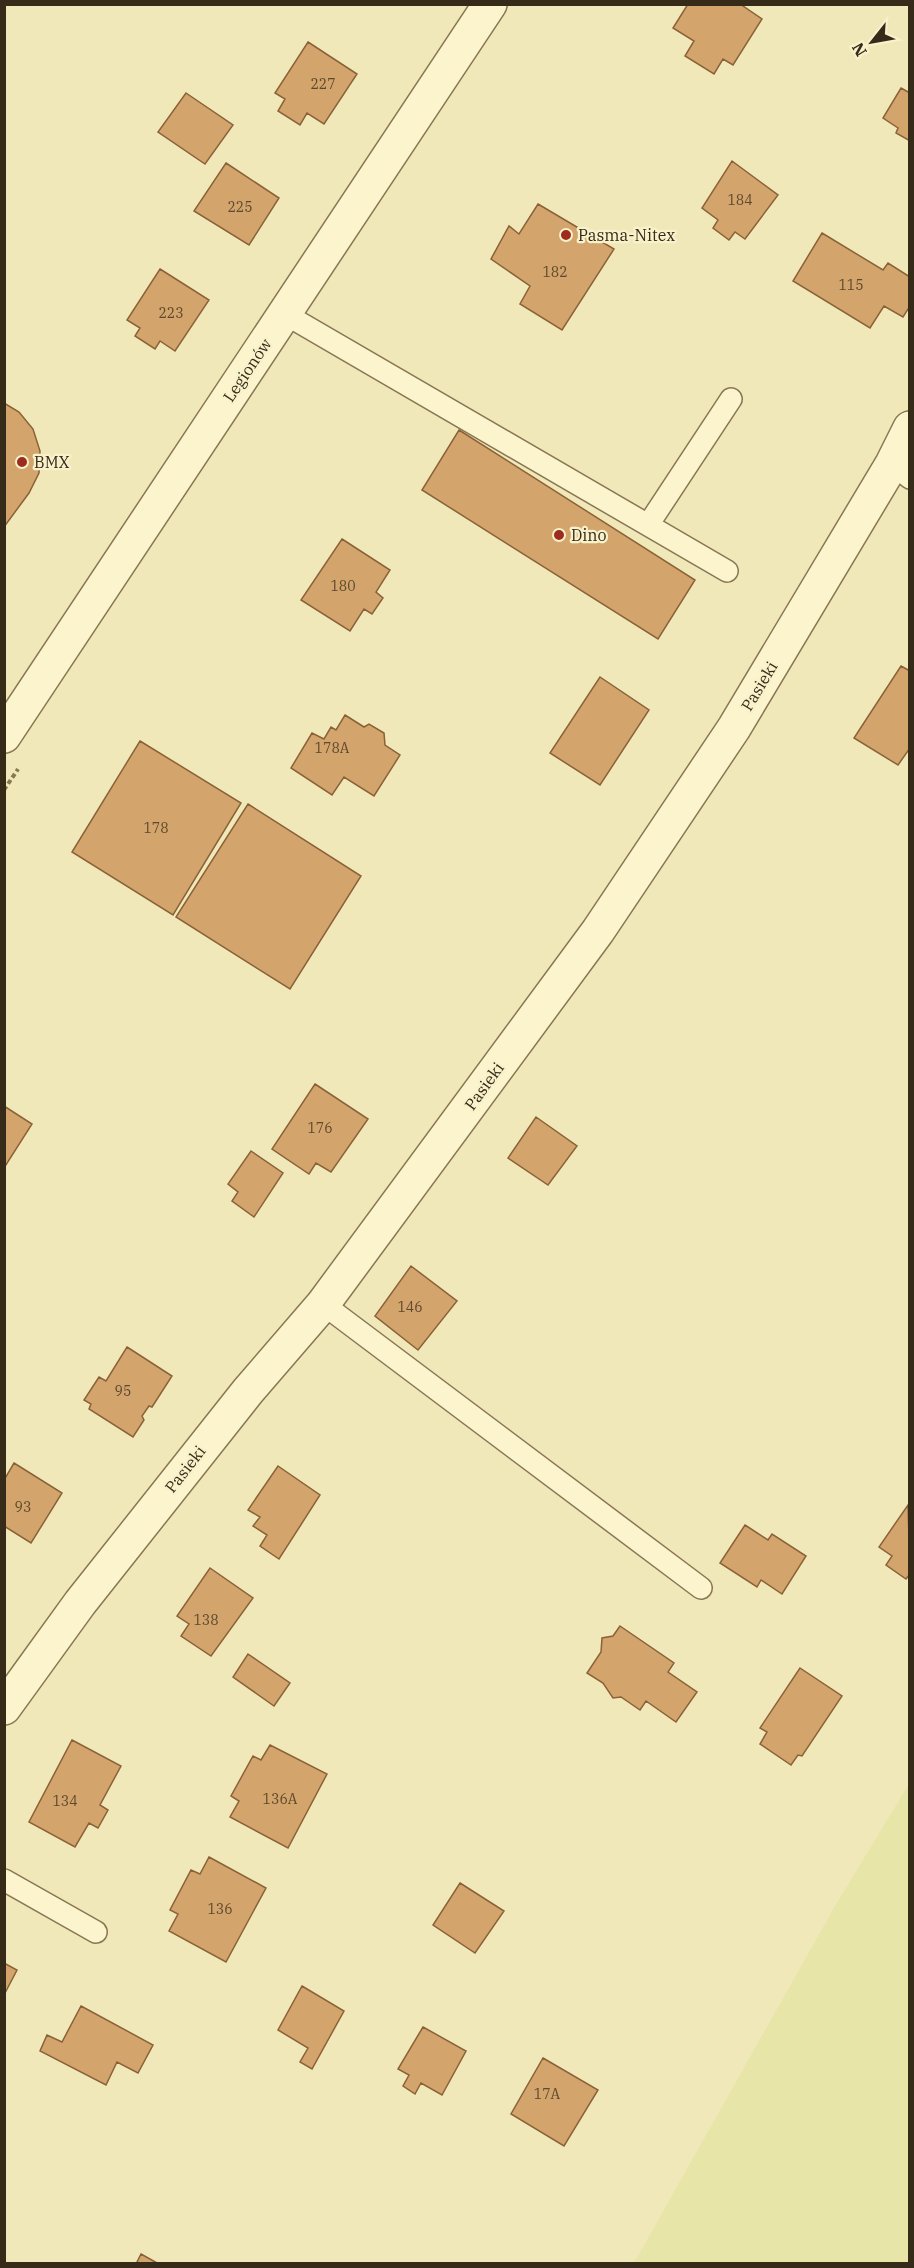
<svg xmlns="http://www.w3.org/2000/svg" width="914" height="2268" viewBox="0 0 914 2268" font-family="'IBM Plex Serif',serif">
<rect width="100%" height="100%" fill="#f1e8ba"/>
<path fill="#e7e5a7" d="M 909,1784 L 909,2263 L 634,2263 L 835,1906 Z"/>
<path fill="#d3a46c" stroke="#8a6237" stroke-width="1.5" d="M 688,4 L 740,4 L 762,19 L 733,65 L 723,59 L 714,74 L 685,56 L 694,41 L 673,28 Z
M 308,42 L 357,74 L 324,124 L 307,113 L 300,125 L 278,111 L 285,99 L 275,93 Z
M 901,88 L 910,93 L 910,141 L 896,133 L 898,128 L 883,118 Z
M 186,93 L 233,125 L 205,164 L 158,132 Z
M 732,161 L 778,195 L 745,239 L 735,232 L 729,240 L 713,228 L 718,220 L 702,208 Z
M 226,163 L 279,198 L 249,245 L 194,211 Z
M 538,204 L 614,249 L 562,330 L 520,304 L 530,286 L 491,259 L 509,226 L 519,234 Z
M 822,233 L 883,270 L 888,263 L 910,277 L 910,306 L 903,317 L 884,306 L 870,328 L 793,281 Z
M 160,269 L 209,300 L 175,351 L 160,341 L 155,349 L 135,336 L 140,328 L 127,320 Z
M 4,403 L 19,412 L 33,429 L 40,451 L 39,473 L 29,493 L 4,527 Z
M 459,430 L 695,580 L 658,639 L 422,490 Z
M 342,539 L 390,570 L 376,592 L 383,598 L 372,614 L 364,609 L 350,631 L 301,600 Z
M 901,666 L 910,671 L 910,748 L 898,765 L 854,738 Z
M 600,677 L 649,710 L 600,785 L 550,753 Z
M 345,715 L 364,727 L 369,724 L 384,733 L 385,745 L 400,755 L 374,796 L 344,777 L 332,795 L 291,768 L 312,733 L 324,739 L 331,727 L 336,730 Z
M 140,741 L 241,803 L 173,915 L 72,852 Z
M 248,804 L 361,876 L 290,989 L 176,917 Z
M 315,1084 L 368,1119 L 331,1172 L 316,1163 L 309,1174 L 272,1149 Z
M 4,1106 L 32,1124 L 4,1168 Z
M 536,1117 L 577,1146 L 548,1185 L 508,1158 Z
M 251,1151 L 283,1173 L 254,1217 L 232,1201 L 238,1192 L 228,1184 Z
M 411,1266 L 457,1301 L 418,1350 L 375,1316 Z
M 127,1347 L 172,1376 L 152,1407 L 149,1406 L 142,1416 L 144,1420 L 133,1437 L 89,1409 L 91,1404 L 84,1400 L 99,1377 L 106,1381 Z
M 14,1463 L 62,1493 L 31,1543 L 4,1526 L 4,1480 Z
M 278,1466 L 320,1495 L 279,1559 L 260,1546 L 267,1535 L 253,1526 L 260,1517 L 248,1510 Z
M 908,1505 L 910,1574 L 906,1579 L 886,1565 L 892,1556 L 879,1547 Z
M 745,1525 L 768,1540 L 772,1534 L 806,1556 L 782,1594 L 761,1580 L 757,1587 L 720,1563 Z
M 210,1568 L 253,1598 L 211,1656 L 181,1636 L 189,1624 L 177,1616 Z
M 620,1626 L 674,1663 L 668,1672 L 697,1692 L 676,1722 L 646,1701 L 640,1710 L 621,1697 L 613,1698 L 603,1683 L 587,1673 L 601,1652 L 602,1638 L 613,1636 Z
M 248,1654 L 290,1683 L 274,1706 L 233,1677 Z
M 800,1668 L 842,1696 L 802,1756 L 798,1755 L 791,1765 L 760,1744 L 767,1732 L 760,1728 Z
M 72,1740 L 121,1766 L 100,1805 L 108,1810 L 98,1828 L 89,1823 L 75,1847 L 29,1822 Z
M 270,1745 L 327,1774 L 288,1848 L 230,1817 L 239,1801 L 231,1796 L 253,1756 L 261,1760 Z
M 209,1857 L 266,1888 L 226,1962 L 169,1931 L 178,1914 L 170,1910 L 191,1870 L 200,1874 Z
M 460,1883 L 504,1911 L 475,1953 L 433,1925 Z
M 4,1963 L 17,1970 L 4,1995 Z
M 302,1986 L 344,2011 L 312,2069 L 300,2062 L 308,2048 L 278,2030 Z
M 81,2006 L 153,2045 L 138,2073 L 117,2062 L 106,2085 L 40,2051 L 47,2035 L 62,2042 Z
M 423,2027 L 466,2051 L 442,2095 L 421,2083 L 415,2094 L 403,2086 L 409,2075 L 398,2069 Z
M 543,2058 L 598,2090 L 564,2146 L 511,2114 Z
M 141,2254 L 159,2264 L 136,2264 Z"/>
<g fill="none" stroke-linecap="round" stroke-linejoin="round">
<g stroke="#897653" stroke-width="24">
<path id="service" d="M 285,314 L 727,571
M 892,464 L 910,478
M 648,525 L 731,399
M 323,1304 L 701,1588
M 4,1880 L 96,1932"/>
</g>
<g stroke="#897653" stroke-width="36">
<path id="minor" d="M 4,1708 L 80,1603 L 248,1391 L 323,1304 L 598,931 L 734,728 L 892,464 L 910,428"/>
</g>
<g stroke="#897653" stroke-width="36">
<path id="tertiary" d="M 4,736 L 490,4"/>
</g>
<path stroke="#897653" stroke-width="4" stroke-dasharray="4.5 3" stroke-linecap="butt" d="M 4,790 L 18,769"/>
<use href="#service" stroke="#fcf4cd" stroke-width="21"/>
<use href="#minor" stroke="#fcf4cd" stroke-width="33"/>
<use href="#tertiary" stroke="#fcf4cd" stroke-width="33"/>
</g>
<g fill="#9c2d1e" stroke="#f8f1ca" stroke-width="2">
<circle cx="566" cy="235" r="6"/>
<circle cx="22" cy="462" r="6"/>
<circle cx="559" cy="535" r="6"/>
</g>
<g text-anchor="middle" stroke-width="4.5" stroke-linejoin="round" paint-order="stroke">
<g font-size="14" fill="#5d492e">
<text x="323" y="89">227</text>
<text x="740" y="205">184</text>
<text x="240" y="212">225</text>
<text x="555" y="277">182</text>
<text x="851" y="290">115</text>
<text x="171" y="318">223</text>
<text x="343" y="591">180</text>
<text x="332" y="753">178A</text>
<text x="156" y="833">178</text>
<text x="320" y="1133">176</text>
<text x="410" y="1312">146</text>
<text x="123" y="1396">95</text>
<text x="23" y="1512">93</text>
<text x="206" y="1625">138</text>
<text x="280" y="1804">136A</text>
<text x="65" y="1806">134</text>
<text x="220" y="1914">136</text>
<text x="547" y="2099">17A</text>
</g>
<g font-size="16" fill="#362b19" stroke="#f8f1ca" text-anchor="start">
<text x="578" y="241">Pasma-Nitex</text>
<text x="34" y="468">BMX</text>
<text x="571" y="541">Dino</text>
</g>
<g font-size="16" fill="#362b19" stroke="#f8f1ca">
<text transform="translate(247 370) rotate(-56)" y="6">Legionów</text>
<text transform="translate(759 686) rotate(-59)" y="6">Pasieki</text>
<text transform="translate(484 1086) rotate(-54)" y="6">Pasieki</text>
<text transform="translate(185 1469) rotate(-52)" y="6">Pasieki</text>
</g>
</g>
<rect width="914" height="2268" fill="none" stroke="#362b19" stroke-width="12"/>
<g transform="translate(872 42) rotate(239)" stroke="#f8f1ca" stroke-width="4.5" paint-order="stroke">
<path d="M0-4.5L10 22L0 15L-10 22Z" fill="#362b19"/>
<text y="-9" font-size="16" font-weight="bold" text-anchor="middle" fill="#362b19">N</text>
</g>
</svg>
